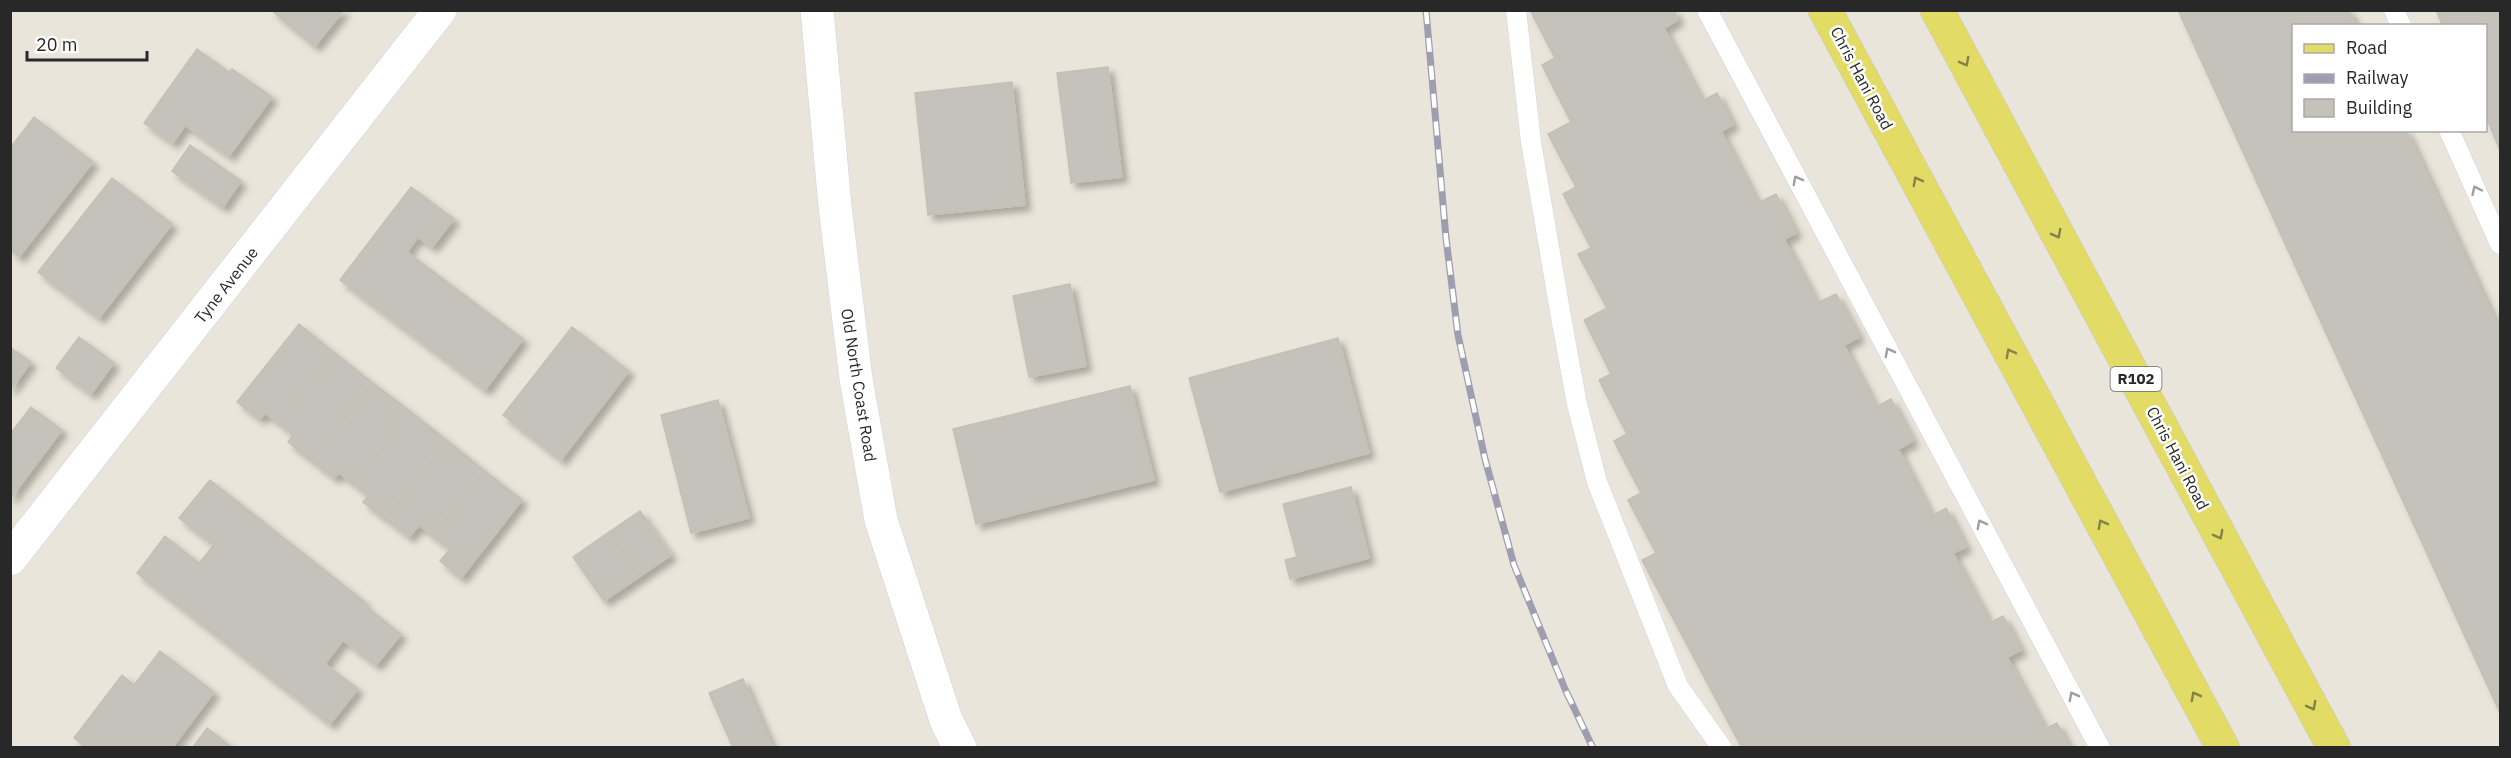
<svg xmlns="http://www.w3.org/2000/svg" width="2511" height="758" viewBox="0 0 2511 758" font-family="'IBM Plex Sans',sans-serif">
<defs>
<filter id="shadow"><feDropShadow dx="5.5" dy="5.5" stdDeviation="3" flood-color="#0004"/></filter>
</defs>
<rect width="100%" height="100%" fill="#e9e5da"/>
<path fill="#c4c2ba" stroke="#c4c1b4" stroke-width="1.5" filter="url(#shadow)" d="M 271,10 L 344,10 L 315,46 Z
M 1530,10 L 1674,10 L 1678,20 L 1664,28 L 1702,101 L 1717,93 L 1733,125 L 1721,131 L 1758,203 L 1776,194 L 1796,233 L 1784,239 L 1817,303 L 1836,294 L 1859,337 L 1844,345 L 1876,407 L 1891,399 L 1913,441 L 1898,449 L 1932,516 L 1946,508 L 1966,547 L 1953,553 L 1990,623 L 2003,616 L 2021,650 L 2007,657 L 2045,729 L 2057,723 L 2070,748 L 1742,748 L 1642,560 L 1656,553 L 1628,500 L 1641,493 L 1614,441 L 1627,434 L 1599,380 L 1611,374 L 1584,320 L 1607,308 L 1578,254 L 1591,248 L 1563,194 L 1576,187 L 1548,134 L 1571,122 L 1542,65 L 1555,58 Z
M 2178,10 L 2349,10 L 2356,26 L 2294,26 L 2294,130 L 2406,130 L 2500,332 L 2500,713 Z
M 2436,10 L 2500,10 L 2500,150 L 2486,117 L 2486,26 L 2443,26 Z
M 197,49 L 229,72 L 232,69 L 272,97 L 229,156 L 185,125 L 173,143 L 144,123 Z
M 1108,67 L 1122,177 L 1071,183 L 1057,73 Z
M 1012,82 L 1025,205 L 928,215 L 915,93 Z
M 34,117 L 93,162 L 19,257 L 10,250 L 10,148 Z
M 190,145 L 241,181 L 223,207 L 172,171 Z
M 112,178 L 172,224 L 99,318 L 38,272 Z
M 411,187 L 454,219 L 432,247 L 418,237 L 407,252 L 523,339 L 485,390 L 340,280 Z
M 1070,284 L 1086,366 L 1029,377 L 1013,296 Z
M 299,324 L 336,354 L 280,424 L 265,413 L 260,419 L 237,402 Z
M 572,327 L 629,371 L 561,460 L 503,415 Z
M 79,337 L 114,363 L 91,394 L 56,368 Z
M 1338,338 L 1369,453 L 1220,492 L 1189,378 Z
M 10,347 L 31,362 L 10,390 Z
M 336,354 L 373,383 L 311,460 L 288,442 L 293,435 L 280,424 Z
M 373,383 L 411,412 L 354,484 L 339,473 L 334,478 L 311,460 Z
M 1130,386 L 1154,480 L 976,524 L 953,429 Z
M 718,400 L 749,518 L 691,533 L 661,415 Z
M 31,407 L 62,430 L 10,499 L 10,434 Z
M 411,412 L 448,441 L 386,519 L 363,502 L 368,496 L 354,484 Z
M 448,441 L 485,471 L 433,536 L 419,525 L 409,537 L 386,519 Z
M 485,471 L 522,500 L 461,578 L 440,561 L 450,549 L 433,536 Z
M 210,480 L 365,602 L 363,604 L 401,634 L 376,665 L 343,640 L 325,664 L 358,689 L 330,724 L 137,573 L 165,536 L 199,563 L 214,545 L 179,518 Z
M 1351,487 L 1369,558 L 1290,579 L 1285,560 L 1297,557 L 1283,504 Z
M 640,511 L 671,555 L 639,577 L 609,532 Z
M 609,532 L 639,577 L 604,601 L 573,557 Z
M 160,651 L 214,692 L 172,748 L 86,748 L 74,738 L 122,675 L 134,685 Z
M 743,679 L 773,748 L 733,748 L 709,693 Z
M 207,728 L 233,748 L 192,748 Z"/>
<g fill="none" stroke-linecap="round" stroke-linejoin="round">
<g stroke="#d0d0df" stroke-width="21">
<path id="lane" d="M 1516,10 L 1531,142 L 1561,317 L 1577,404 L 1597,482 L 1678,686 L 1722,748
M 1707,10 L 2100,748
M 2394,10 L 2401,26
M 2449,130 L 2500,244"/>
</g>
<g stroke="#d0d0df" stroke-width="34">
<path id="street" d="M 817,10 L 835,206 L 856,379 L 881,520 L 946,720 L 960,748
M 10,559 L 440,10"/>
</g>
<g stroke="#c7c7c7" stroke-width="34">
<path id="primary" d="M 1825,10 L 2223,748
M 1937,10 L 2334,748"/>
</g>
<use href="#lane" stroke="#fff" stroke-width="20"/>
<use href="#street" stroke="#fff" stroke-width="33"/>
<use href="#primary" stroke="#e2db66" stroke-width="33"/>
<g stroke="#9f9eb0" stroke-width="7">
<path id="rail" d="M 1426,10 L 1446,238 L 1458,335 L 1485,459 L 1514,565 L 1565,689 L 1593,748"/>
</g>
<use href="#rail" stroke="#fff" stroke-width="4.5" stroke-dasharray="14" stroke-linecap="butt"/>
</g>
<defs><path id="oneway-chevron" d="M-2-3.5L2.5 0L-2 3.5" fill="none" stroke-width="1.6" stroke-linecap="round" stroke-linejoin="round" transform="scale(1.5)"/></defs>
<g stroke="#858247">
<use href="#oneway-chevron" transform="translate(1965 62) rotate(62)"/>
<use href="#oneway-chevron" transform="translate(1917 181) rotate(-118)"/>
<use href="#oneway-chevron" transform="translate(2057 234) rotate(62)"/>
<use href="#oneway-chevron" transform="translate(2010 353) rotate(-118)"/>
<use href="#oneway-chevron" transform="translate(2102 524) rotate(-118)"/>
<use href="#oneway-chevron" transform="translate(2219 535) rotate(62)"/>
<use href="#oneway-chevron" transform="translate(2195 696) rotate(-118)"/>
<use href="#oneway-chevron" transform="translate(2312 706) rotate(62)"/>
</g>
<g stroke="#9e9e9e">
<use href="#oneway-chevron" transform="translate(1797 180) rotate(-118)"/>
<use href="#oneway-chevron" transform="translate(2476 190) rotate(-115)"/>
<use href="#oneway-chevron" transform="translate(1889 352) rotate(-118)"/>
<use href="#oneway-chevron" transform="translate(1981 524) rotate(-118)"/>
<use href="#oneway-chevron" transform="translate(2073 696) rotate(-118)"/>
</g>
<g text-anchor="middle" stroke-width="5" stroke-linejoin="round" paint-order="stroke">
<rect fill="#fff" stroke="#686868" stroke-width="1.5" x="2110.5" y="367" width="51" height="24" rx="4.5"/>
<g font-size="15" font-weight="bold" fill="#282828">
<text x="2136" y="384">R102</text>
</g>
<g font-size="16" fill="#282828" stroke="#fff">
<text transform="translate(1862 78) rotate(62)" y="6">Chris Hani Road</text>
<text transform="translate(226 285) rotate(-52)" y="6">Tyne Avenue</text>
<text transform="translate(859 385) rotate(81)" y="6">Old North Coast Road</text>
<text transform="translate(2178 458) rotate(62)" y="6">Chris Hani Road</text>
</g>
</g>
<rect width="2511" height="758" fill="none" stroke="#282828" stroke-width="24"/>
<rect x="2292" y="24" width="195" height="108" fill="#ffffff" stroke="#a9a9a9" stroke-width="1.5"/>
<rect x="2304" y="44" width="30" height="9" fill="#e2db66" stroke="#a9a9a9" stroke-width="1.5"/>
<text x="2346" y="54" font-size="18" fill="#282828">Road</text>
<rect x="2304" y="74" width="30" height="9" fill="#9f9eb0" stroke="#a9a9a9" stroke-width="1.5"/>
<text x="2346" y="84" font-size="18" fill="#282828">Railway</text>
<rect x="2304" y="99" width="30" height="18" fill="#c4c2ba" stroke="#a9a9a9" stroke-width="1.5"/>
<text x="2346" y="114" font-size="18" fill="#282828">Building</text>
<path d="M27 51v9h120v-9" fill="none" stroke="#282828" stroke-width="3"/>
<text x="36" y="51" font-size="18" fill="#282828" stroke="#ffffff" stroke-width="4.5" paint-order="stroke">20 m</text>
</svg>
